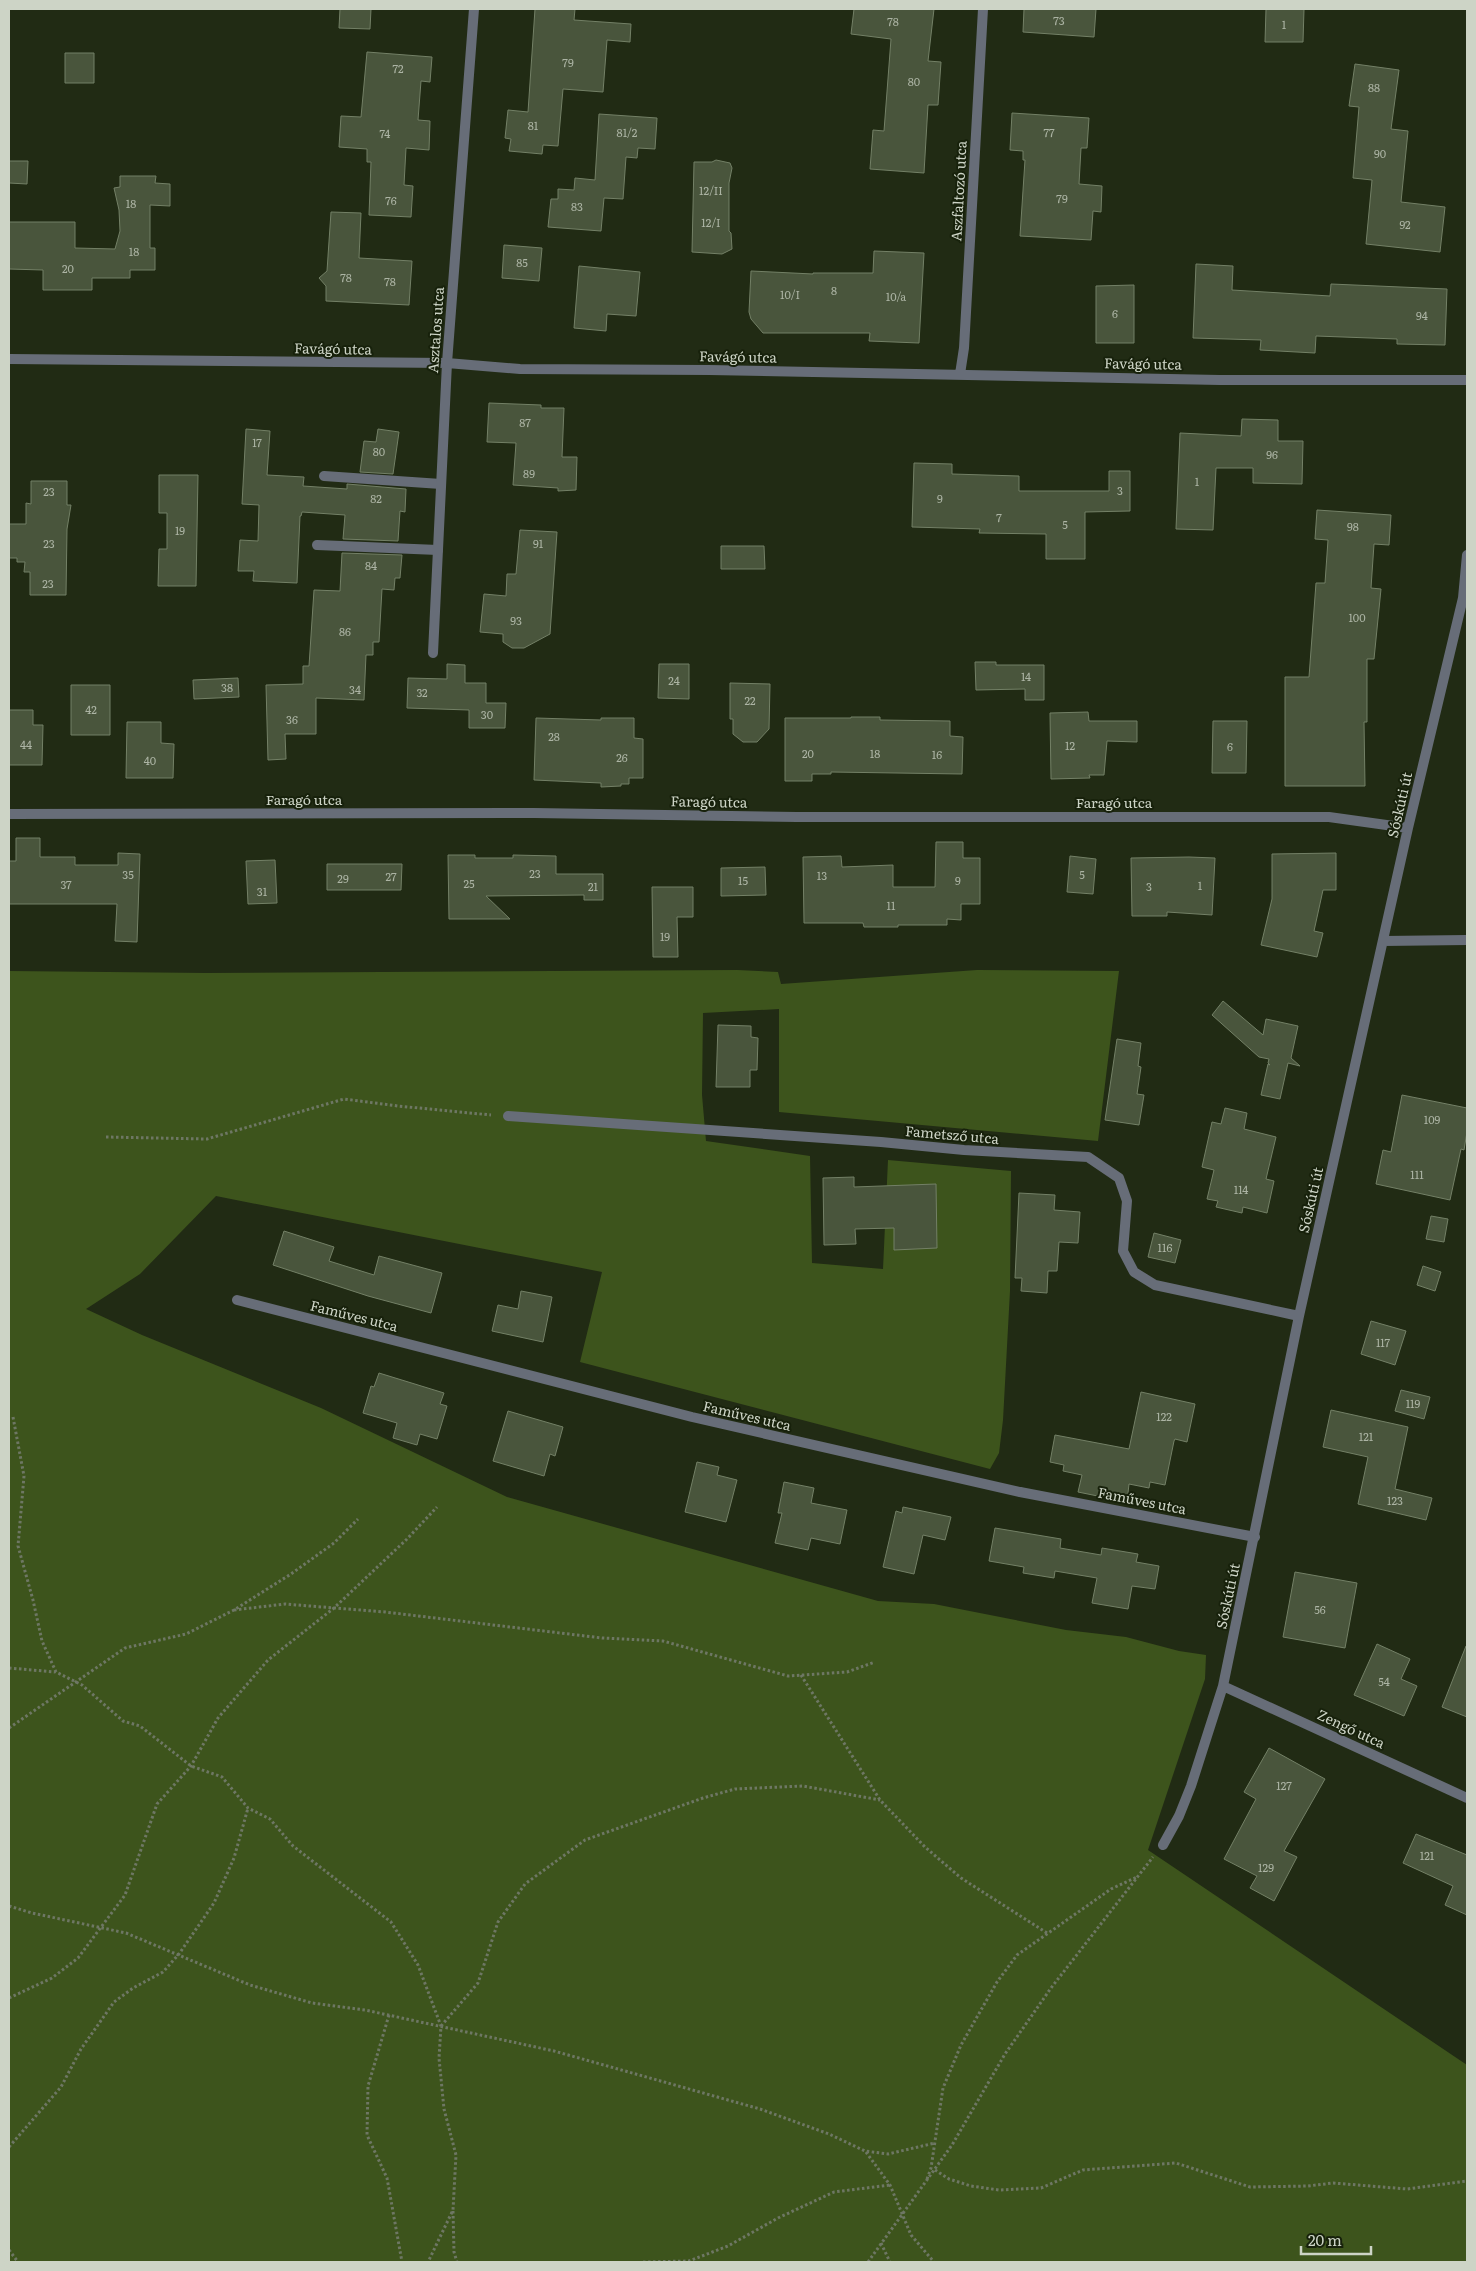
<svg xmlns="http://www.w3.org/2000/svg" width="1476" height="2271" viewBox="0 0 1476 2271" font-family="Literata,serif">
<rect width="100%" height="100%" fill="#212b14"/>
<path fill="#3d541c" d="M 737,970 L 778,972 L 781,984 L 977,970 L 1119,971 L 1098,1141 L 779,1112 L 779,1009 L 703,1013 L 702,1095 L 706,1141 L 810,1156 L 812,1263 L 883,1269 L 888,1160 L 1011,1171 L 1010,1291 L 1003,1420 L 999,1453 L 990,1469 L 580,1362 L 602,1272 L 216,1196 L 140,1274 L 86,1309 L 142,1335 L 321,1408 L 507,1497 L 878,1601 L 934,1604 L 1066,1630 L 1126,1637 L 1179,1651 L 1206,1655 L 1205,1679 L 1148,1850 L 1467,2065 L 1467,2262 L 9,2262 L 9,971 L 206,973 Z"/>
<path fill="#49553c" stroke="#738066" d="M 340,9 L 371,9 L 370,29 L 339,28 Z
M 535,9 L 575,9 L 574,20 L 631,24 L 630,42 L 607,40 L 603,92 L 563,89 L 558,146 L 543,145 L 542,154 L 509,151 L 511,139 L 505,138 L 508,110 L 528,112 Z
M 854,9 L 934,9 L 928,61 L 941,62 L 938,105 L 928,105 L 924,173 L 870,169 L 873,130 L 884,131 L 891,39 L 851,34 Z
M 1024,9 L 1096,9 L 1094,37 L 1023,32 Z
M 1266,9 L 1304,9 L 1303,42 L 1265,42 Z
M 367,52 L 432,57 L 430,82 L 421,81 L 418,120 L 430,121 L 429,150 L 406,148 L 404,185 L 413,186 L 411,217 L 369,215 L 371,162 L 367,162 L 367,149 L 339,147 L 341,116 L 361,117 Z
M 65,53 L 94,53 L 94,83 L 65,83 Z
M 1355,64 L 1399,70 L 1391,129 L 1408,131 L 1401,202 L 1445,207 L 1440,252 L 1366,244 L 1372,180 L 1353,178 L 1359,107 L 1349,106 Z
M 1012,113 L 1089,118 L 1087,148 L 1081,148 L 1079,184 L 1102,186 L 1101,212 L 1093,211 L 1091,240 L 1020,236 L 1025,160 L 1023,160 L 1023,151 L 1010,150 Z
M 599,114 L 657,118 L 655,149 L 638,148 L 637,158 L 626,157 L 623,199 L 604,198 L 601,231 L 548,227 L 551,199 L 558,199 L 558,189 L 574,190 L 575,178 L 595,180 Z
M 716,160 L 730,163 L 732,168 L 729,183 L 729,231 L 731,233 L 732,249 L 722,254 L 692,252 L 694,162 L 712,162 Z
M 9,161 L 28,161 L 27,184 L 9,183 Z
M 120,176 L 156,176 L 155,183 L 170,184 L 170,206 L 150,205 L 150,248 L 155,248 L 155,270 L 130,270 L 130,278 L 92,278 L 92,290 L 43,290 L 43,270 L 9,269 L 9,222 L 75,222 L 75,248 L 115,249 L 120,231 L 119,210 L 114,188 L 120,187 Z
M 331,212 L 361,213 L 359,258 L 412,261 L 409,305 L 326,301 L 326,286 L 319,278 L 327,271 Z
M 504,245 L 542,248 L 539,281 L 502,278 Z
M 874,251 L 924,253 L 919,343 L 869,341 L 870,333 L 763,333 L 751,319 L 749,312 L 751,271 L 813,274 L 813,273 L 873,273 Z
M 1196,264 L 1233,266 L 1232,290 L 1330,296 L 1331,284 L 1447,289 L 1445,345 L 1397,344 L 1397,339 L 1316,336 L 1315,353 L 1260,350 L 1261,340 L 1193,338 Z
M 579,266 L 640,272 L 636,316 L 607,314 L 606,331 L 574,328 Z
M 1134,285 L 1134,343 L 1096,343 L 1096,286 Z
M 489,403 L 541,405 L 541,408 L 564,408 L 562,457 L 577,457 L 576,490 L 558,491 L 558,488 L 513,485 L 516,443 L 487,442 Z
M 1242,419 L 1278,420 L 1278,441 L 1303,441 L 1302,484 L 1253,483 L 1253,468 L 1216,468 L 1213,530 L 1176,529 L 1180,433 L 1241,436 Z
M 246,429 L 270,431 L 267,475 L 304,477 L 303,486 L 347,489 L 347,484 L 406,489 L 405,512 L 400,511 L 398,541 L 343,539 L 345,515 L 302,512 L 301,516 L 300,516 L 297,583 L 253,581 L 254,571 L 238,571 L 240,540 L 258,541 L 259,505 L 242,504 Z
M 378,429 L 399,432 L 393,474 L 360,472 L 364,441 L 376,442 Z
M 914,463 L 952,464 L 952,474 L 1019,476 L 1019,491 L 1109,491 L 1109,471 L 1130,471 L 1130,511 L 1085,512 L 1085,559 L 1046,559 L 1046,534 L 979,533 L 980,529 L 912,527 Z
M 159,475 L 198,475 L 196,586 L 158,586 L 159,549 L 167,549 L 167,513 L 159,513 Z
M 31,481 L 67,481 L 67,505 L 71,505 L 67,529 L 66,595 L 30,595 L 30,572 L 24,572 L 25,562 L 17,562 L 17,558 L 9,558 L 9,524 L 26,524 L 26,503 L 31,504 Z
M 1317,510 L 1391,515 L 1389,545 L 1374,544 L 1371,588 L 1381,589 L 1374,659 L 1367,659 L 1367,722 L 1364,722 L 1365,786 L 1285,786 L 1285,677 L 1309,677 L 1316,583 L 1325,583 L 1328,540 L 1315,539 Z
M 520,530 L 557,532 L 550,634 L 524,648 L 512,648 L 503,642 L 503,634 L 480,632 L 484,594 L 506,596 L 507,574 L 516,574 Z
M 721,546 L 764,546 L 765,569 L 721,569 Z
M 342,553 L 402,555 L 400,578 L 395,578 L 394,590 L 382,589 L 379,642 L 373,642 L 373,655 L 366,655 L 364,700 L 316,698 L 316,734 L 285,734 L 286,759 L 268,760 L 266,685 L 303,684 L 303,666 L 309,666 L 314,590 L 340,591 Z
M 975,662 L 996,662 L 996,665 L 1044,665 L 1044,700 L 1025,700 L 1025,689 L 976,690 Z
M 447,664 L 465,665 L 465,683 L 486,683 L 486,703 L 506,703 L 505,728 L 469,728 L 469,710 L 407,708 L 408,678 L 447,679 Z
M 659,664 L 689,664 L 689,699 L 658,698 Z
M 238,678 L 239,697 L 194,699 L 193,680 Z
M 730,683 L 770,684 L 769,729 L 757,742 L 743,742 L 733,734 L 733,719 L 730,719 Z
M 71,685 L 110,685 L 110,735 L 71,735 Z
M 9,710 L 33,710 L 33,725 L 43,725 L 42,765 L 9,765 Z
M 1088,712 L 1089,721 L 1137,721 L 1137,742 L 1107,741 L 1104,775 L 1089,775 L 1090,778 L 1051,779 L 1050,713 Z
M 851,717 L 880,717 L 880,720 L 950,721 L 950,736 L 963,737 L 962,774 L 831,772 L 831,774 L 812,774 L 812,781 L 785,781 L 785,718 L 851,718 Z
M 536,718 L 601,720 L 601,718 L 634,718 L 634,738 L 643,739 L 643,778 L 629,778 L 629,784 L 621,784 L 621,786 L 601,787 L 601,783 L 534,780 Z
M 1213,721 L 1247,721 L 1246,773 L 1212,773 Z
M 127,722 L 161,722 L 161,743 L 174,744 L 173,778 L 126,778 Z
M 16,838 L 40,838 L 40,857 L 75,857 L 75,865 L 118,865 L 118,853 L 140,854 L 137,942 L 115,941 L 117,904 L 9,904 L 9,861 L 16,861 Z
M 936,842 L 963,842 L 963,858 L 980,858 L 980,904 L 961,904 L 961,920 L 947,919 L 947,925 L 898,925 L 898,927 L 864,927 L 863,923 L 804,923 L 803,857 L 841,856 L 842,867 L 893,865 L 893,887 L 935,887 Z
M 1336,853 L 1336,890 L 1323,890 L 1314,931 L 1323,933 L 1317,957 L 1261,945 L 1272,899 L 1272,854 Z
M 448,855 L 475,855 L 475,858 L 513,858 L 513,855 L 556,856 L 556,874 L 603,874 L 603,900 L 584,900 L 584,895 L 486,896 L 510,919 L 449,919 Z
M 1070,856 L 1096,859 L 1093,894 L 1067,892 Z
M 1189,857 L 1215,858 L 1212,915 L 1167,912 L 1167,916 L 1132,916 L 1131,858 Z
M 275,860 L 277,903 L 248,904 L 246,861 Z
M 327,864 L 402,864 L 401,890 L 327,890 Z
M 765,867 L 766,895 L 721,896 L 721,868 Z
M 652,887 L 693,887 L 693,917 L 677,917 L 678,957 L 653,957 Z
M 1223,1001 L 1263,1035 L 1266,1019 L 1298,1026 L 1291,1058 L 1300,1066 L 1288,1063 L 1280,1099 L 1261,1095 L 1268,1064 L 1270,1065 L 1268,1063 L 1269,1059 L 1259,1057 L 1212,1015 Z
M 718,1025 L 751,1026 L 751,1037 L 758,1038 L 757,1070 L 750,1070 L 750,1087 L 716,1087 Z
M 1117,1039 L 1141,1043 L 1138,1066 L 1141,1067 L 1137,1094 L 1144,1095 L 1139,1125 L 1105,1120 Z
M 1402,1095 L 1467,1108 L 1467,1132 L 1464,1150 L 1461,1149 L 1450,1200 L 1376,1184 L 1383,1150 L 1391,1152 Z
M 1225,1108 L 1247,1113 L 1244,1129 L 1276,1137 L 1266,1179 L 1274,1181 L 1267,1213 L 1243,1207 L 1242,1213 L 1216,1207 L 1218,1201 L 1207,1199 L 1214,1170 L 1202,1167 L 1212,1122 L 1221,1124 Z
M 854,1177 L 854,1187 L 936,1184 L 937,1248 L 894,1250 L 894,1228 L 855,1229 L 856,1244 L 824,1245 L 823,1178 Z
M 1019,1193 L 1055,1195 L 1054,1210 L 1080,1212 L 1078,1243 L 1059,1242 L 1057,1271 L 1048,1271 L 1047,1293 L 1021,1291 L 1022,1278 L 1015,1278 Z
M 1431,1216 L 1448,1219 L 1444,1242 L 1426,1239 Z
M 284,1231 L 334,1247 L 329,1261 L 374,1275 L 379,1256 L 442,1273 L 431,1313 L 368,1296 L 273,1265 Z
M 1154,1233 L 1181,1240 L 1175,1263 L 1148,1257 Z
M 1423,1266 L 1441,1272 L 1435,1291 L 1417,1285 Z
M 521,1291 L 552,1297 L 543,1342 L 492,1331 L 498,1305 L 518,1309 Z
M 1371,1321 L 1406,1331 L 1395,1365 L 1361,1354 Z
M 379,1373 L 444,1393 L 440,1404 L 447,1406 L 437,1439 L 420,1434 L 417,1445 L 393,1438 L 397,1423 L 363,1413 L 371,1386 L 374,1387 Z
M 1401,1390 L 1430,1397 L 1424,1419 L 1395,1411 Z
M 1141,1392 L 1195,1404 L 1187,1442 L 1175,1439 L 1174,1441 L 1165,1485 L 1150,1482 L 1149,1488 L 1129,1484 L 1127,1502 L 1078,1492 L 1082,1475 L 1063,1471 L 1064,1465 L 1050,1462 L 1055,1435 L 1129,1449 Z
M 1331,1410 L 1408,1427 L 1395,1489 L 1432,1498 L 1426,1520 L 1358,1504 L 1368,1457 L 1323,1447 Z
M 508,1411 L 563,1427 L 555,1456 L 550,1454 L 544,1476 L 493,1461 Z
M 697,1462 L 719,1467 L 717,1475 L 737,1480 L 726,1522 L 685,1512 Z
M 784,1482 L 814,1488 L 811,1503 L 847,1510 L 840,1544 L 811,1538 L 808,1550 L 775,1543 L 782,1513 L 778,1513 Z
M 903,1507 L 951,1517 L 945,1540 L 923,1535 L 914,1574 L 883,1567 L 896,1511 L 902,1513 Z
M 995,1528 L 1061,1539 L 1060,1548 L 1101,1555 L 1102,1548 L 1138,1554 L 1136,1562 L 1159,1566 L 1155,1589 L 1132,1586 L 1128,1609 L 1092,1603 L 1097,1578 L 1055,1571 L 1054,1578 L 1023,1573 L 1024,1567 L 989,1561 Z
M 1295,1572 L 1357,1583 L 1345,1648 L 1283,1637 Z
M 1377,1644 L 1410,1659 L 1401,1679 L 1417,1686 L 1404,1716 L 1354,1695 Z
M 1466,1646 L 1467,1646 L 1467,1717 L 1442,1707 Z
M 1269,1748 L 1325,1779 L 1284,1851 L 1297,1857 L 1274,1901 L 1250,1888 L 1257,1876 L 1224,1859 L 1256,1799 L 1244,1792 Z
M 1416,1834 L 1467,1855 L 1467,1915 L 1445,1905 L 1453,1886 L 1403,1863 Z"/>
<g fill="none" stroke-linecap="round" stroke-linejoin="round">
<path stroke="#6e7764" stroke-width="3" stroke-dasharray="2.5 2.5" stroke-linecap="butt" d="M 106,1137 L 207,1139 L 344,1099 L 398,1106 L 491,1115
M 13,1417 L 24,1476 L 18,1546 L 33,1600 L 42,1641 L 56,1672 L 82,1685 L 123,1721 L 140,1726 L 191,1766 L 222,1777 L 248,1808 L 270,1819 L 293,1846 L 391,1922 L 418,1965 L 441,2026 L 439,2058 L 444,2109 L 456,2155 L 453,2210 L 428,2262
M 234,1610 L 285,1604 L 385,1612 L 602,1638 L 663,1641 L 788,1676 L 847,1672 L 875,1662
M 9,1668 L 55,1672
M 801,1675 L 880,1800 L 925,1847 L 961,1878 L 1047,1933
M 9,1728 L 125,1648 L 186,1634 L 234,1610 L 291,1574 L 334,1543 L 358,1519
M 9,1906 L 32,1913 L 126,1933 L 250,1985 L 312,2003 L 365,2010 L 554,2051 L 760,2109 L 829,2134 L 865,2151 L 888,2154 L 935,2143
M 9,1998 L 52,1978 L 78,1958 L 125,1895 L 157,1804 L 191,1766 L 218,1718 L 268,1660 L 334,1608 L 407,1539 L 437,1507
M 389,2015 L 368,2086 L 367,2135 L 387,2178 L 402,2262
M 441,2026 L 478,1983 L 498,1922 L 525,1884 L 585,1840 L 703,1798 L 735,1789 L 803,1786 L 880,1800
M 9,2147 L 61,2087 L 81,2049 L 114,2002 L 133,1988 L 163,1972 L 179,1954 L 214,1903 L 234,1858 L 248,1808
M 866,2152 L 890,2185 L 911,2235 L 934,2262
M 935,2170 L 949,2179 L 971,2186 L 999,2190 L 1041,2188 L 1083,2170 L 1176,2163 L 1250,2187 L 1308,2186 L 1333,2183 L 1407,2189 L 1467,2181
M 927,2179 L 931,2168 L 943,2088 L 961,2045 L 997,1982 L 1017,1955 L 1111,1889 L 1137,1877
M 453,2211 L 454,2252 L 457,2262
M 881,2243 L 890,2262
M 9,2250 L 18,2262
M 643,2262 L 689,2261 L 728,2246 L 778,2218 L 834,2192 L 890,2185
M 868,2262 L 952,2145 L 1005,2054 L 1051,1988 L 1153,1857"/>
<path stroke="#676d78" stroke-width="10" d="M 324,476 L 441,484
M 317,545 L 438,550
M 1020,1492 L 1255,1537"/>
<path stroke="#676d78" stroke-width="10" d="M 9,359 L 447,363 L 520,369 L 709,370 L 1220,380 L 1467,380
M 960,374 L 964,348 L 983,9
M 433,653 L 447,363 L 474,9
M 9,814 L 534,813 L 797,817 L 1329,817 L 1408,828
M 1383,941 L 1467,940
M 508,1116 L 881,1142 L 964,1150 L 1088,1157 L 1119,1178 L 1127,1201 L 1123,1251 L 1134,1272 L 1155,1285 L 1299,1316
M 237,1300 L 692,1417 L 1020,1492
M 1223,1686 L 1467,1798
M 1163,1845 L 1179,1816 L 1191,1786 L 1223,1686 L 1299,1316 L 1408,828 L 1463,598 L 1467,555"/>
</g>
<g text-anchor="middle" stroke-width="4" stroke-linejoin="round" paint-order="stroke">
<g font-size="11" fill="#acb4a4">
<text x="1059" y="25">73</text>
<text x="893" y="26">78</text>
<text x="1284" y="29">1</text>
<text x="568" y="67">79</text>
<text x="398" y="73">72</text>
<text x="914" y="86">80</text>
<text x="1374" y="92">88</text>
<text x="533" y="130">81</text>
<text x="627" y="137">81/2</text>
<text x="1049" y="137">77</text>
<text x="385" y="138">74</text>
<text x="1380" y="158">90</text>
<text x="711" y="195">12/II</text>
<text x="1062" y="203">79</text>
<text x="391" y="205">76</text>
<text x="131" y="208">18</text>
<text x="577" y="211">83</text>
<text x="711" y="227">12/I</text>
<text x="1405" y="229">92</text>
<text x="134" y="256">18</text>
<text x="522" y="267">85</text>
<text x="68" y="273">20</text>
<text x="346" y="282">78</text>
<text x="390" y="286">78</text>
<text x="834" y="295">8</text>
<text x="790" y="299">10/I</text>
<text x="896" y="301">10/a</text>
<text x="1115" y="318">6</text>
<text x="1422" y="320">94</text>
<text x="525" y="427">87</text>
<text x="257" y="447">17</text>
<text x="379" y="456">80</text>
<text x="1272" y="459">96</text>
<text x="529" y="478">89</text>
<text x="1197" y="486">1</text>
<text x="1120" y="495">3</text>
<text x="49" y="496">23</text>
<text x="376" y="503">82</text>
<text x="940" y="503">9</text>
<text x="999" y="522">7</text>
<text x="1065" y="529">5</text>
<text x="1353" y="531">98</text>
<text x="180" y="535">19</text>
<text x="49" y="548">23</text>
<text x="538" y="548">91</text>
<text x="371" y="570">84</text>
<text x="48" y="588">23</text>
<text x="1357" y="622">100</text>
<text x="516" y="625">93</text>
<text x="345" y="636">86</text>
<text x="1026" y="681">14</text>
<text x="674" y="685">24</text>
<text x="227" y="692">38</text>
<text x="355" y="694">34</text>
<text x="422" y="697">32</text>
<text x="750" y="705">22</text>
<text x="91" y="714">42</text>
<text x="487" y="719">30</text>
<text x="292" y="724">36</text>
<text x="554" y="741">28</text>
<text x="26" y="749">44</text>
<text x="1070" y="750">12</text>
<text x="1230" y="751">6</text>
<text x="808" y="758">20</text>
<text x="875" y="758">18</text>
<text x="937" y="759">16</text>
<text x="622" y="762">26</text>
<text x="150" y="765">40</text>
<text x="535" y="878">23</text>
<text x="128" y="879">35</text>
<text x="1082" y="879">5</text>
<text x="822" y="880">13</text>
<text x="391" y="881">27</text>
<text x="343" y="883">29</text>
<text x="743" y="885">15</text>
<text x="958" y="885">9</text>
<text x="469" y="888">25</text>
<text x="66" y="889">37</text>
<text x="1200" y="890">1</text>
<text x="593" y="891">21</text>
<text x="1149" y="891">3</text>
<text x="262" y="896">31</text>
<text x="891" y="910">11</text>
<text x="665" y="941">19</text>
<text x="1432" y="1124">109</text>
<text x="1417" y="1179">111</text>
<text x="1241" y="1194">114</text>
<text x="1165" y="1252">116</text>
<text x="1383" y="1347">117</text>
<text x="1413" y="1408">119</text>
<text x="1164" y="1421">122</text>
<text x="1366" y="1441">121</text>
<text x="1395" y="1505">123</text>
<text x="1320" y="1614">56</text>
<text x="1384" y="1686">54</text>
<text x="1284" y="1790">127</text>
<text x="1427" y="1860">121</text>
<text x="1266" y="1872">129</text>
</g>
<g font-size="14" fill="#cdd4c6" stroke="#17210b">
<text transform="translate(959 191) rotate(-87)" y="5">Aszfaltozó utca</text>
<text transform="translate(436 330) rotate(-86)" y="5">Asztalos utca</text>
<text transform="translate(333 349) rotate(1)" y="5">Favágó utca</text>
<text transform="translate(738 357) rotate(1)" y="5">Favágó utca</text>
<text transform="translate(1143 364) rotate(1)" y="5">Favágó utca</text>
<text x="304" y="805">Faragó utca</text>
<text transform="translate(709 802) rotate(1)" y="5">Faragó utca</text>
<text x="1114" y="808">Faragó utca</text>
<text transform="translate(1400 805) rotate(-77)" y="5">Sóskúti út</text>
<text transform="translate(952 1135) rotate(5)" y="5">Fametsző utca</text>
<text transform="translate(1311 1200) rotate(-77)" y="5">Sóskúti út</text>
<text transform="translate(354 1316) rotate(14)" y="5">Faműves utca</text>
<text transform="translate(747 1416) rotate(13)" y="5">Faműves utca</text>
<text transform="translate(1142 1501) rotate(11)" y="5">Faműves utca</text>
<text transform="translate(1228 1596) rotate(-78)" y="5">Sóskúti út</text>
<text transform="translate(1351 1729) rotate(25)" y="5">Zengő utca</text>
</g>
</g>
<rect width="1476" height="2271" fill="none" stroke="#cdd4c6" stroke-width="20"/>
<path d="M1301 2246v8h70v-8" fill="none" stroke="#cdd4c6" stroke-width="2.5"/>
<text x="1308" y="2246" font-size="15" fill="#cdd4c6" stroke="#17210b" stroke-width="4" paint-order="stroke">20 m</text>
</svg>
